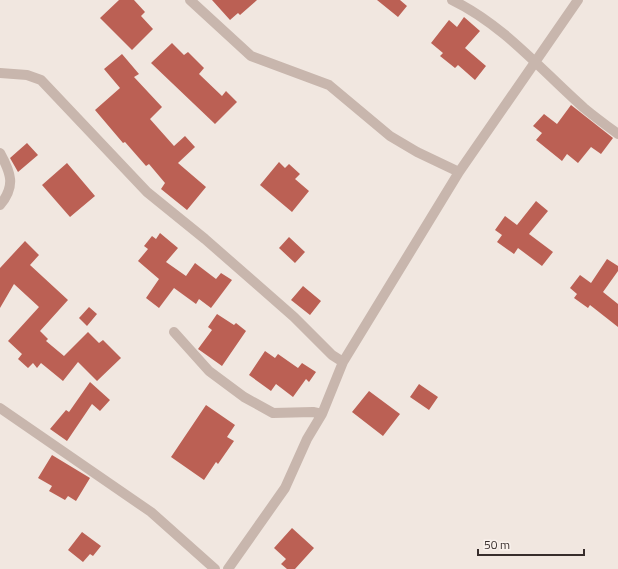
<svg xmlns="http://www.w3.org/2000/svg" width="618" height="569" viewBox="0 0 618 569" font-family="'Titillium Web',sans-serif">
<rect width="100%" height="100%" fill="#f1e7e0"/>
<path fill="#bb6054" d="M 119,0 L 134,0 L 145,12 L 141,16 L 153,29 L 132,50 L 100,18 Z
M 212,0 L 257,0 L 240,15 L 238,13 L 230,20 Z
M 377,0 L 400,0 L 407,6 L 398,17 Z
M 464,17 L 480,31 L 465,48 L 486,66 L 475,80 L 458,65 L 455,68 L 440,56 L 443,53 L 431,43 L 449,20 L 457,27 Z
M 172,43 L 184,55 L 188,52 L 204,68 L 199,74 L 222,96 L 226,91 L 237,102 L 215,124 L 151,63 Z
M 122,54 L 139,74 L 134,77 L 162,107 L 150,119 L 174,146 L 185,136 L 195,147 L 178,163 L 206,187 L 187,210 L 161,189 L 165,183 L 149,164 L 146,166 L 125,142 L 123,143 L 95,110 L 120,88 L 104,69 Z
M 571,105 L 613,138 L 601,154 L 591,147 L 578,163 L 567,154 L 562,161 L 536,140 L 542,133 L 533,126 L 544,114 L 557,124 Z
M 27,143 L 38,155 L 18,172 L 10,158 Z
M 279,162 L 285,168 L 289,164 L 300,174 L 295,179 L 309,191 L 292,212 L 260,185 Z
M 67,163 L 95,196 L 70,217 L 42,185 Z
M 536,201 L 548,211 L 529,234 L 553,252 L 542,266 L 518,248 L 514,254 L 497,242 L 502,235 L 495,230 L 505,216 L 517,225 Z
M 160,233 L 178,248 L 166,262 L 186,276 L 195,263 L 216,279 L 221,273 L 232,280 L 211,308 L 199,299 L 196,304 L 174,288 L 159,308 L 146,298 L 159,279 L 138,261 L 148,249 L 144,246 L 152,236 L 156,239 Z
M 289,237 L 305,252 L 295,263 L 279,248 Z
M 25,241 L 39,255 L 30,265 L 68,300 L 40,331 L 48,339 L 46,341 L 64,356 L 88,332 L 99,343 L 103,340 L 121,358 L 97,381 L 78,362 L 63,381 L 41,363 L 37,368 L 33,363 L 28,368 L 18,359 L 22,354 L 8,341 L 39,307 L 14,284 L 0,308 L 0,268 Z
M 607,259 L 618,266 L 618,271 L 603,292 L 618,304 L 618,327 L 590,305 L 588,308 L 574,298 L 577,294 L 570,288 L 580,275 L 591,283 Z
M 303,286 L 321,301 L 310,315 L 291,300 Z
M 89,307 L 97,314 L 87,326 L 79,318 Z
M 217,314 L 234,325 L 236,323 L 246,331 L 222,366 L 198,349 L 212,330 L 208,327 Z
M 265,351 L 275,358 L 278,354 L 298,368 L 302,363 L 316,372 L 309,382 L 306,379 L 293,397 L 276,384 L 271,391 L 249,375 Z
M 90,382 L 110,400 L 100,411 L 92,404 L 67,441 L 50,429 L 66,410 L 69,412 Z
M 419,384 L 438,397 L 429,410 L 410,397 Z
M 369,391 L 400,414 L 383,436 L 352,412 Z
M 206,405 L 235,425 L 227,437 L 234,441 L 218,464 L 216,462 L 204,480 L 171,457 Z
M 52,455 L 90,478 L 76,501 L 68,496 L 65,500 L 49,491 L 52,486 L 38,478 Z
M 292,528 L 314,548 L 295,569 L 287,569 L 281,564 L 286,559 L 274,548 Z
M 82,532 L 101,546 L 93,556 L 90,554 L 83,562 L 68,550 Z"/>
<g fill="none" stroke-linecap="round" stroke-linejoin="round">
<path stroke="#c8b6ad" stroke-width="10" d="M 190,0 L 251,56 L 329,85 L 390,136 L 417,152 L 459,172
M 452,0 C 504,25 542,71 584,108 C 595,117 607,126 618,134
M 0,73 L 27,75 L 41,80 L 147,192 L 205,239 L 294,317 L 332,355 L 343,362
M 0,153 C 11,173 16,186 0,205
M 174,332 L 209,371 L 244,397 L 273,413 L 313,412 L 322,414
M 0,408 L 151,512 L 215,569
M 228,569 L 285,488 L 307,439 L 322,414 L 343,362 L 459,172 L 578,0"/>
</g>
<path d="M478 549v6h106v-6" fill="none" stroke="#372d2b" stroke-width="2"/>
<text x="484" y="549" font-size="12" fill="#372d2b" stroke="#f9f1ec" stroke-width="3" paint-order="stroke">50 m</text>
</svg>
